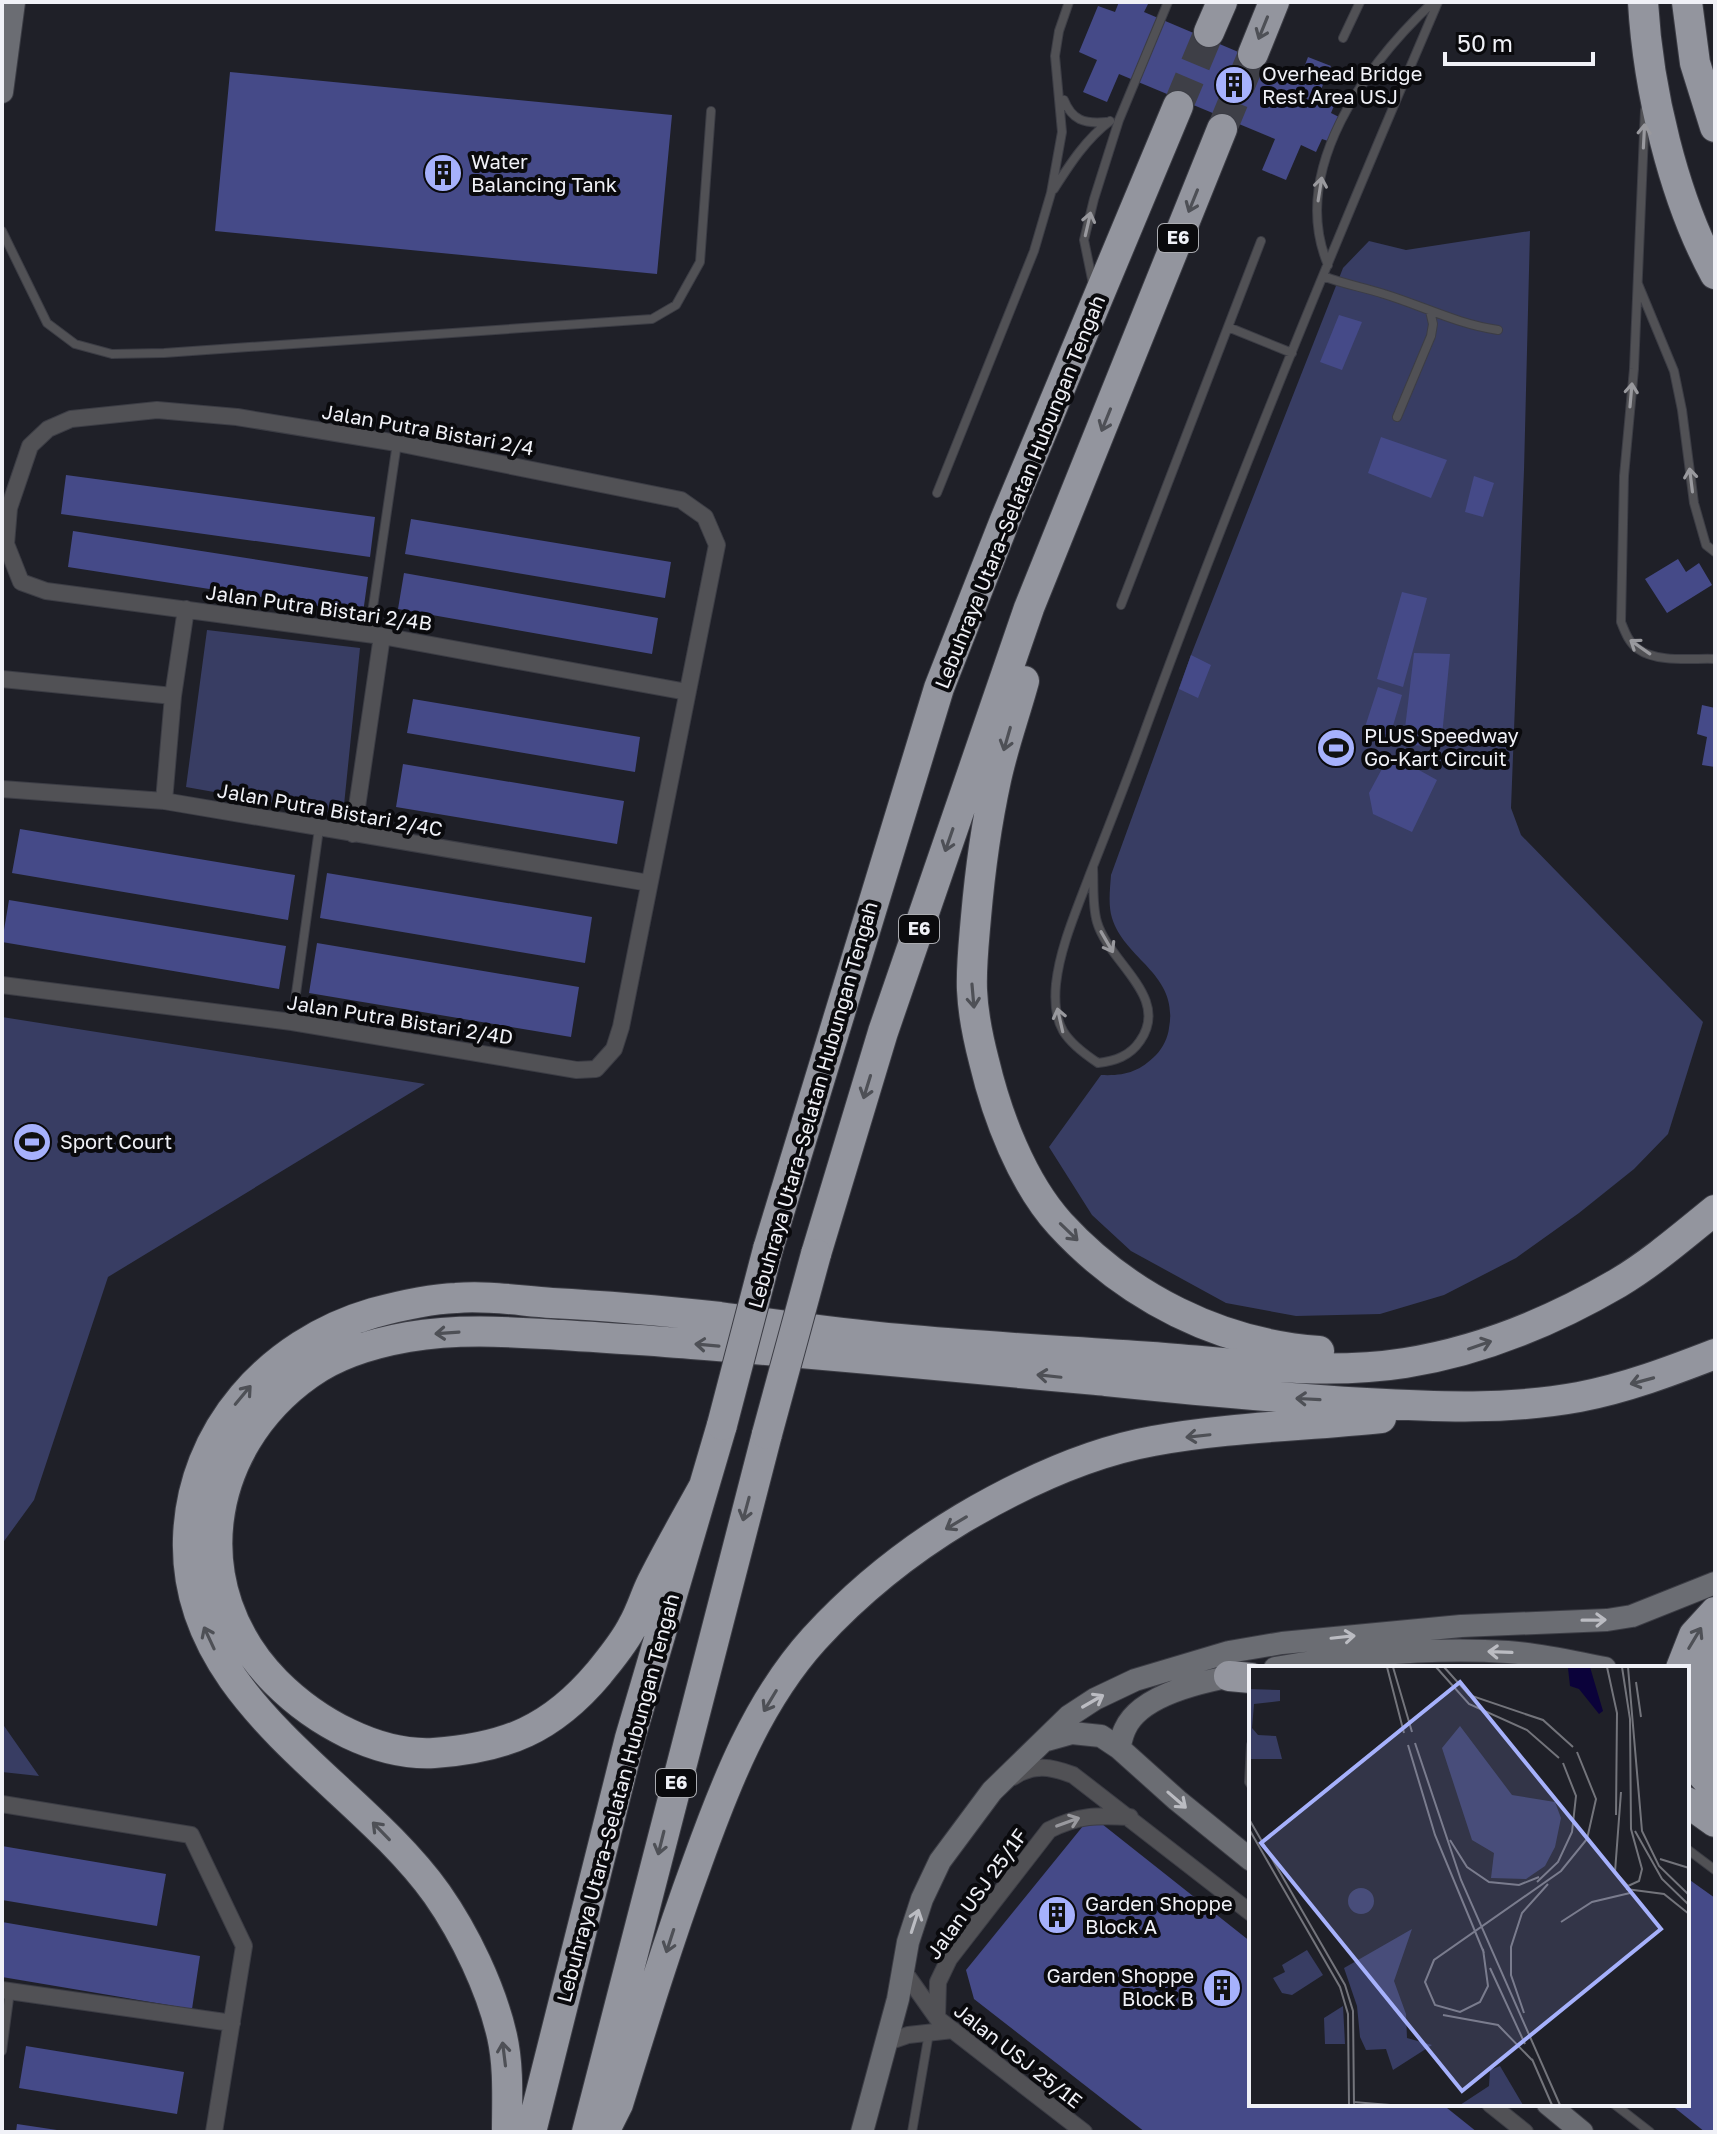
<svg xmlns="http://www.w3.org/2000/svg" width="1717" height="2134" viewBox="0 0 1717 2134" font-family="'Golos Text',sans-serif">
<rect width="100%" height="100%" fill="#1f2028"/>
<path fill="#383d63" d="M 1530,231 L 1524,470 L 1511,808 L 1521,835 L 1703,1022 L 1668,1134 L 1634,1169 L 1579,1213 L 1516,1258 L 1444,1295 L 1380,1314 L 1296,1316 L 1226,1303 L 1131,1251 L 1092,1215 L 1049,1147 L 1101,1075 C 1125,1076 1139,1072 1156,1055 C 1163,1048 1168,1037 1169,1028 C 1179,974 1125,960 1112,918 C 1108,905 1110,889 1111,875 L 1191,655 L 1343,268 L 1369,241 L 1406,250 Z
M 207,630 L 360,648 L 343,815 L 186,787 Z
M 2,1017 L 425,1084 L 108,1277 L 34,1500 L 2,1544 Z
M 2,1723 L 39,1776 L 2,1772 Z"/>
<path fill="#454a88" d="M 1119,2 L 1149,2 L 1144,12 L 1300,78 L 1308,57 L 1331,66 L 1319,94 L 1336,101 L 1331,113 L 1339,117 L 1328,141 L 1322,139 L 1316,152 L 1301,145 L 1286,180 L 1262,170 L 1275,139 L 1119,74 L 1107,102 L 1083,92 L 1097,60 L 1079,52 L 1098,6 L 1115,12 Z
M 230,72 L 672,115 L 657,274 L 215,231 Z
M 1339,315 L 1362,322 L 1342,370 L 1320,362 Z
M 1381,437 L 1447,460 L 1431,498 L 1368,473 Z
M 66,475 L 375,517 L 370,557 L 61,514 Z
M 1474,476 L 1494,483 L 1483,517 L 1465,512 Z
M 411,519 L 671,562 L 665,598 L 405,554 Z
M 73,531 L 368,577 L 363,613 L 68,567 Z
M 1678,559 L 1686,572 L 1699,563 L 1712,585 L 1667,613 L 1645,579 Z
M 404,573 L 658,618 L 652,654 L 398,609 Z
M 1402,592 L 1427,598 L 1403,687 L 1377,679 Z
M 1414,653 L 1450,654 L 1441,746 L 1403,745 Z
M 1191,655 L 1211,665 L 1198,698 L 1179,689 Z
M 1378,687 L 1402,695 L 1390,736 L 1365,727 Z
M 413,699 L 640,737 L 635,772 L 407,733 Z
M 1702,705 L 1715,708 L 1715,767 L 1702,765 L 1707,737 L 1697,734 Z
M 1390,754 L 1437,780 L 1412,832 L 1373,814 L 1369,793 Z
M 403,764 L 624,801 L 617,844 L 396,807 Z
M 20,829 L 295,875 L 288,920 L 12,873 Z
M 327,873 L 592,917 L 585,963 L 320,918 Z
M 9,900 L 286,946 L 279,989 L 2,942 Z
M 317,943 L 579,987 L 571,1037 L 309,993 Z
M 1102,1824 L 1251,1942 L 1251,2104 L 1442,2104 L 1477,2132 L 1145,2132 L 974,1999 L 966,1970 L 1083,1826 Z
M 2,1846 L 166,1874 L 157,1926 L 2,1900 Z
M 1687,1878 L 1715,1898 L 1715,2132 L 1705,2132 L 1670,2104 L 1687,2104 Z
M 2,1922 L 200,1956 L 192,2009 L 2,1977 Z
M 26,2046 L 184,2072 L 177,2114 L 19,2088 Z
M 17,2124 L 57,2130 L 57,2132 L 16,2132 Z"/>
<g fill="none" stroke-linecap="round" stroke-linejoin="round">
<path stroke="#3e3f47" stroke-width="30" stroke-dasharray="30 15" stroke-linecap="butt" d="M 1178,106 L 1209,32
M 1222,129 L 1253,54"/>
<g stroke="#3c3d45" stroke-width="10">
<path id="lane" d="M 1343,38 L 1360,2
M 1064,100 C 1072,120 1084,124 1106,122
M 1645,110 L 1634,369 L 1624,476 L 1621,622 C 1625,632 1629,643 1638,649 C 1657,663 1693,658 1715,659
M 1054,189 C 1070,164 1086,139 1110,121
M 2,231 L 47,323 L 75,344 L 112,354 L 164,353 L 652,319 L 676,305 L 700,262 L 711,111
M 1328,265 C 1288,170 1367,64 1433,2
M 1323,276 C 1343,284 1363,287 1384,294 C 1423,306 1457,324 1498,330
M 1093,284 L 1084,240 L 1094,199 L 1119,120 L 1168,2
M 1638,284 L 1674,371 L 1682,410 L 1694,503 L 1706,545 L 1715,552
M 1228,327 L 1292,353
M 1397,417 L 1431,336 L 1433,324 L 1430,311
M 937,493 L 1034,251 L 1051,193 L 1062,132 L 1055,56 L 1059,31 L 1069,2
M 1121,605 L 1261,241
M 369,634 L 397,443
M 1093,867 C 1094,885 1092,905 1097,922 C 1109,963 1171,997 1140,1041 C 1130,1056 1115,1061 1098,1063 C 1065,1041 1052,1026 1056,984 C 1060,947 1077,909 1090,874 C 1107,831 1124,788 1140,744 C 1231,494 1333,247 1438,2
M 292,1022 L 319,829
M 1251,1745 L 1249,1782 L 1251,1785
M 1687,1849 L 1715,1870
M 2,2051 L 10,1991
M 1614,2104 L 1650,2132
M 912,2132 L 929,2033"/>
</g>
<g stroke="#3c3d45" stroke-width="18">
<path id="street" d="M 2,679 L 173,696
M 2,789 L 164,801 L 649,883
M 164,801 L 173,696 L 186,609
M 353,834 L 382,636
M 2,985 L 292,1022 L 577,1070 L 596,1069 L 614,1049 L 621,1027 L 717,545 L 705,517 L 681,500 L 397,443 L 237,417 L 157,410 L 71,419 L 48,429 L 30,446 L 9,508 L 6,544 L 21,582 L 46,591 L 382,636 L 687,692
M 1013,1777 C 1034,1763 1052,1767 1073,1775 L 1251,1913
M 2,1804 L 191,1835 L 244,1946 L 214,2132
M 903,1970 L 937,2018 L 1084,2132
M 2,1990 L 232,2023
M 937,2018 L 938,1982 L 949,1959 L 1049,1830 C 1079,1815 1097,1815 1130,1817
M 885,2043 L 908,2035 L 953,2030
M 1490,2104 L 1525,2132"/>
</g>
<g stroke="#3c3d45" stroke-width="24">
<path id="secondary" d="M 2,92 L 14,2
M 1275,1668 C 1350,1655 1431,1647 1508,1652 C 1540,1654 1573,1662 1605,1668
M 1047,1740 L 1072,1733 L 1101,1736 L 1119,1748 L 1177,1800 L 1251,1860
M 1119,1748 C 1121,1742 1122,1735 1125,1729 C 1141,1693 1208,1680 1244,1674
M 1548,2104 L 1582,2132
M 862,2132 L 898,1999 L 908,1942 L 922,1899 L 940,1861 L 992,1791 L 1069,1716 L 1095,1699 L 1135,1680 L 1229,1652 L 1282,1643 L 1461,1626 L 1607,1620 L 1632,1616 L 1715,1583"/>
</g>
<g stroke="#3c3d45" stroke-width="32">
<path id="highway" d="M 1643,2 C 1648,89 1673,197 1715,274
M 1687,2 L 1695,63 L 1715,127
M 1209,32 L 1222,2
M 1253,54 L 1274,2
M 1024,681 C 1015,714 1003,747 996,780 C 986,826 980,871 976,917 C 974,941 971,966 972,990 C 973,1013 978,1038 984,1061 C 997,1116 1022,1182 1060,1224 C 1127,1297 1220,1344 1319,1351
M 768,1249 L 939,688 L 1005,520 L 1178,106
M 816,1254 L 883,1032 L 1029,608 L 1222,129
M 703,1488 C 686,1519 668,1550 652,1582 C 645,1596 641,1611 633,1625 C 624,1643 611,1658 599,1673 C 552,1729 506,1748 434,1753 C 377,1756 316,1722 276,1682 C 184,1589 204,1448 309,1374 C 338,1353 374,1343 408,1337 C 460,1328 511,1332 562,1335 C 606,1338 649,1340 692,1344 C 831,1355 968,1368 1106,1381 C 1193,1390 1279,1398 1366,1403 C 1438,1407 1508,1410 1579,1397 C 1626,1388 1671,1371 1715,1354
M 1715,1649 C 1711,1656 1705,1663 1703,1671 C 1695,1692 1701,1734 1715,1751
M 1681,1668 L 1694,1635 L 1715,1612
M 1229,1676 L 1251,1678
M 1687,1751 L 1694,1765 L 1715,1789
M 1687,1802 L 1715,1822
M 507,2132 C 507,2100 509,2067 502,2036 C 491,1988 465,1934 437,1894 C 355,1779 183,1701 188,1539 C 191,1430 270,1343 373,1313 C 399,1306 429,1299 456,1298 C 487,1295 521,1301 552,1303 C 608,1306 664,1311 720,1317 C 780,1325 840,1334 900,1339 C 984,1347 1068,1351 1152,1357 C 1235,1363 1323,1376 1405,1363 C 1480,1351 1553,1321 1618,1283 C 1653,1262 1684,1235 1715,1210
M 531,2132 L 630,1738 L 722,1425
M 587,2132 L 767,1434
M 604,2132 L 618,2104 C 643,2023 668,1942 697,1863 C 725,1785 757,1702 814,1639 C 857,1592 908,1551 963,1518 C 1021,1484 1086,1453 1153,1441 C 1227,1427 1306,1426 1381,1418"/>
</g>
<use href="#lane" stroke="#515155" stroke-width="8"/>
<use href="#street" stroke="#515155" stroke-width="16"/>
<use href="#secondary" stroke="#6b6d73" stroke-width="22"/>
<use href="#highway" stroke="#93959e" stroke-width="30"/>
<g stroke="#3c3d45" stroke-width="32" stroke-linecap="butt">
<path id="highway-bridge" d="M 722,1425 L 768,1249
M 767,1434 L 816,1254"/>
</g>
<use href="#highway-bridge" stroke="#93959e" stroke-width="30"/>
</g>
<defs><path id="oneway-shaft" d="M-6 0H5M1.5-3L5.5 0L1.5 3" fill="none" stroke-width="1.6" stroke-linecap="round" stroke-linejoin="round" transform="scale(2)"/></defs>
<g stroke="#4e5056">
<use href="#oneway-shaft" transform="translate(1263 28) rotate(112)"/>
<use href="#oneway-shaft" transform="translate(1193 201) rotate(112)"/>
<use href="#oneway-shaft" transform="translate(1106 420) rotate(112)"/>
<use href="#oneway-shaft" transform="translate(1007 739) rotate(106)"/>
<use href="#oneway-shaft" transform="translate(949 840) rotate(109)"/>
<use href="#oneway-shaft" transform="translate(973 996) rotate(85)"/>
<use href="#oneway-shaft" transform="translate(867 1087) rotate(107)"/>
<use href="#oneway-shaft" transform="translate(1069 1232) rotate(44)"/>
<use href="#oneway-shaft" transform="translate(447 1333) rotate(176)"/>
<use href="#oneway-shaft" transform="translate(707 1345) rotate(-175)"/>
<use href="#oneway-shaft" transform="translate(1480 1345) rotate(-19)"/>
<use href="#oneway-shaft" transform="translate(1049 1376) rotate(-174)"/>
<use href="#oneway-shaft" transform="translate(1642 1381) rotate(165)"/>
<use href="#oneway-shaft" transform="translate(243 1395) rotate(-50)"/>
<use href="#oneway-shaft" transform="translate(1308 1399) rotate(-177)"/>
<use href="#oneway-shaft" transform="translate(1198 1436) rotate(174)"/>
<use href="#oneway-shaft" transform="translate(746 1509) rotate(105)"/>
<use href="#oneway-shaft" transform="translate(956 1523) rotate(149)"/>
<use href="#oneway-shaft" transform="translate(209 1638) rotate(-115)"/>
<use href="#oneway-shaft" transform="translate(1695 1638) rotate(-59)"/>
<use href="#oneway-shaft" transform="translate(770 1701) rotate(121)"/>
<use href="#oneway-shaft" transform="translate(381 1831) rotate(-134)"/>
<use href="#oneway-shaft" transform="translate(661 1843) rotate(104)"/>
<use href="#oneway-shaft" transform="translate(670 1941) rotate(108)"/>
<use href="#oneway-shaft" transform="translate(504 2054) rotate(-97)"/>
</g>
<g stroke="#99999e">
<use href="#oneway-shaft" transform="translate(1644 136) rotate(-87)"/>
<use href="#oneway-shaft" transform="translate(1320 189) rotate(-81)"/>
<use href="#oneway-shaft" transform="translate(1088 224) rotate(-77)"/>
<use href="#oneway-shaft" transform="translate(1631 395) rotate(-85)"/>
<use href="#oneway-shaft" transform="translate(1691 480) rotate(-97)"/>
<use href="#oneway-shaft" transform="translate(1640 647) rotate(-145)"/>
<use href="#oneway-shaft" transform="translate(1107 942) rotate(60)"/>
<use href="#oneway-shaft" transform="translate(1060 1020) rotate(-103)"/>
<use href="#oneway-shaft" transform="translate(1068 1822) rotate(-20)"/>
</g>
<g stroke="#bbbcc2">
<use href="#oneway-shaft" transform="translate(1594 1620) rotate(-1)"/>
<use href="#oneway-shaft" transform="translate(1343 1637) rotate(-6)"/>
<use href="#oneway-shaft" transform="translate(1500 1652) rotate(-178)"/>
<use href="#oneway-shaft" transform="translate(1093 1701) rotate(-30)"/>
<use href="#oneway-shaft" transform="translate(1177 1800) rotate(41)"/>
<use href="#oneway-shaft" transform="translate(915 1921) rotate(-72)"/>
</g>
<defs>
<g id="building-disc" transform="scale(2)"><circle r="9.5" fill="#a6b1fc" stroke="#0a0a0d"/><path d="M-4-6H4V6H1V3H-1V6H-4ZM-2.5-4.3h1.7v1.8h-1.7ZM.8-4.3h1.7v1.8H.8ZM-2.5-1h1.7V.8h-1.7ZM.8-1h1.7V.8H.8Z" fill="#111"/></g>
<g id="stadium-disc" transform="scale(2)"><circle r="9.5" fill="#a6b1fc" stroke="#0a0a0d"/><path d="M0-5a6.5 5 0 1 0 0 10a6.5 5 0 1 0 0-10ZM-3.5-1.8h7v3.6h-7Z" fill="#111"/></g>
</defs>
<g fill-rule="evenodd">
<use href="#building-disc" x="1234" y="85"/>
<use href="#building-disc" x="443" y="173"/>
<use href="#stadium-disc" x="1336" y="748"/>
<use href="#stadium-disc" x="32" y="1142"/>
<use href="#building-disc" x="1057" y="1915"/>
<use href="#building-disc" x="1222" y="1988"/>
</g>
<g text-anchor="middle" stroke-width="8" stroke-linejoin="round" paint-order="stroke">
<g fill="#0a0a0d" stroke="#abacb1" stroke-width="2">
<rect x="1158" y="224" width="40" height="28" rx="6"/>
<rect x="899" y="915" width="40" height="28" rx="6"/>
<rect x="656" y="1769" width="40" height="28" rx="6"/>
</g>
<g font-size="18" font-weight="bold" fill="#f0f1f7">
<text x="1178" y="244">E6</text>
<text x="919" y="935">E6</text>
<text x="676" y="1789">E6</text>
</g>
<g font-size="20" fill="#f0f1f7" stroke="#0a0a0d" text-anchor="start">
<text x="1262" y="81">Overhead Bridge<tspan x="1262" dy="23">Rest Area USJ</tspan></text>
<text x="471" y="169">Water<tspan x="471" dy="23">Balancing Tank</tspan></text>
<text x="1364" y="743">PLUS Speedway<tspan x="1364" dy="23">Go-Kart Circuit</tspan></text>
<text x="60" y="1149">Sport Court</text>
<text x="1085" y="1911">Garden Shoppe<tspan x="1085" dy="23">Block A</tspan></text>
<text x="1194" y="1983" text-anchor="end">Garden Shoppe<tspan x="1194" dy="23">Block B</tspan></text>
</g>
<g font-size="20" fill="#f0f1f7" stroke="#0a0a0d">
<text transform="translate(428 430) rotate(10)" y="7">Jalan Putra Bistari 2/4</text>
<text transform="translate(1020 492) rotate(-68)" y="7">Lebuhraya Utara–Selatan Hubungan Tengah</text>
<text transform="translate(319 608) rotate(8)" y="7">Jalan Putra Bistari 2/4B</text>
<text transform="translate(330 810) rotate(10)" y="7">Jalan Putra Bistari 2/4C</text>
<text transform="translate(400 1020) rotate(9)" y="7">Jalan Putra Bistari 2/4D</text>
<text transform="translate(813 1105) rotate(-74)" y="7">Lebuhraya Utara–Selatan Hubungan Tengah</text>
<text transform="translate(618 1798) rotate(-75)" y="7">Lebuhraya Utara–Selatan Hubungan Tengah</text>
<text transform="translate(977 1894) rotate(-54)" y="7">Jalan USJ 25/1F</text>
<text transform="translate(1018 2056) rotate(38)" y="7">Jalan USJ 25/1E</text>
</g>
</g>
<g transform="translate(1249 1666)">
<rect width="440" height="440" fill="#1f2028"/>
<path d="M 0,23 L 31,24 L 31,35 L 5,38 L 3,62 L 9,69 L 27,70 L 33,93 L 0,93 ZM 211,60 L 263,129 L 306,136 L 312,152 L 306,181 L 296,200 L 277,213 L 242,212 L 245,187 L 223,174 L 193,82 ZM99 235a13 13 0 1 1 26 0a13 13 0 1 1-26 0ZM 163,263 L 145,315 L 157,348 L 158,372 L 183,379 L 144,404 L 137,383 L 117,384 L 111,371 L 108,340 L 95,302 ZM 58,284 L 74,309 L 43,329 L 33,327 L 24,312 L 36,306 L 33,299 ZM 94,340 L 96,378 L 76,378 L 75,352 ZM 251,400 L 274,439 L 211,439 L 240,420 L 241,404 Z" fill="#383d63"/>
<path d="M 302,1 L 341,1 L 354,45 L 350,48 L 330,23 L 321,20 L 319,2 Z" fill="#0b023a"/>
<path fill="none" stroke="#73747b" stroke-width="2" d="M 138,1 L 155,67M 144,1 L 163,66M 187,1 L 220,38 L 278,64 L 310,92M 195,1 L 220,29 L 294,54 L 324,81M 358,1 L 368,47 L 367,149M 379,1 L 393,165 L 410,200 L 440,229M 387,16 L 392,51M 166,77 L 212,214 L 311,439M 159,79 L 186,169 L 235,287M 372,126 L 366,206 L 379,220 L 390,215 L 393,203 L 382,163 L 381,53 L 373,1M 0,153 L 96,319 L 104,345 L 105,439M 0,163 L 91,321 L 99,348 L 100,439M 386,165 L 413,213 L 440,239M 201,174 L 218,201 L 240,216 L 270,219 L 290,211M 411,193 L 440,202M 288,216 L 309,196 L 323,166 L 327,130 L 314,97M 377,223 L 415,228 L 440,248M 312,256 L 343,236 L 381,227M 234,283 L 239,320 L 231,336 L 211,346 L 186,339 L 176,316 L 185,294 L 312,205 L 338,173 L 347,133 L 328,86M 241,302 L 276,378M 275,347 L 262,309 L 262,281 L 273,247 L 299,218M 194,349 L 249,359 L 283,394M 283,393 L 303,439M 104,436 L 141,439"/>
<path fill="#a6b1fc" fill-opacity="0.15" stroke="#a6b1fc" stroke-width="4" d="M 211,16 L 412,263 L 213,425 L 12,177 Z"/>
<rect width="440" height="440" fill="none" stroke="#f0f1f7" stroke-width="4"/>
</g>
<rect width="1717" height="2134" fill="none" stroke="#f0f1f7" stroke-width="8"/>
<path d="M1445 52v12h148v-12" fill="none" stroke="#f0f1f7" stroke-width="4"/>
<text x="1457" y="52" font-size="24" fill="#f0f1f7" stroke="#0a0a0d" stroke-width="6" paint-order="stroke">50 m</text>
</svg>
